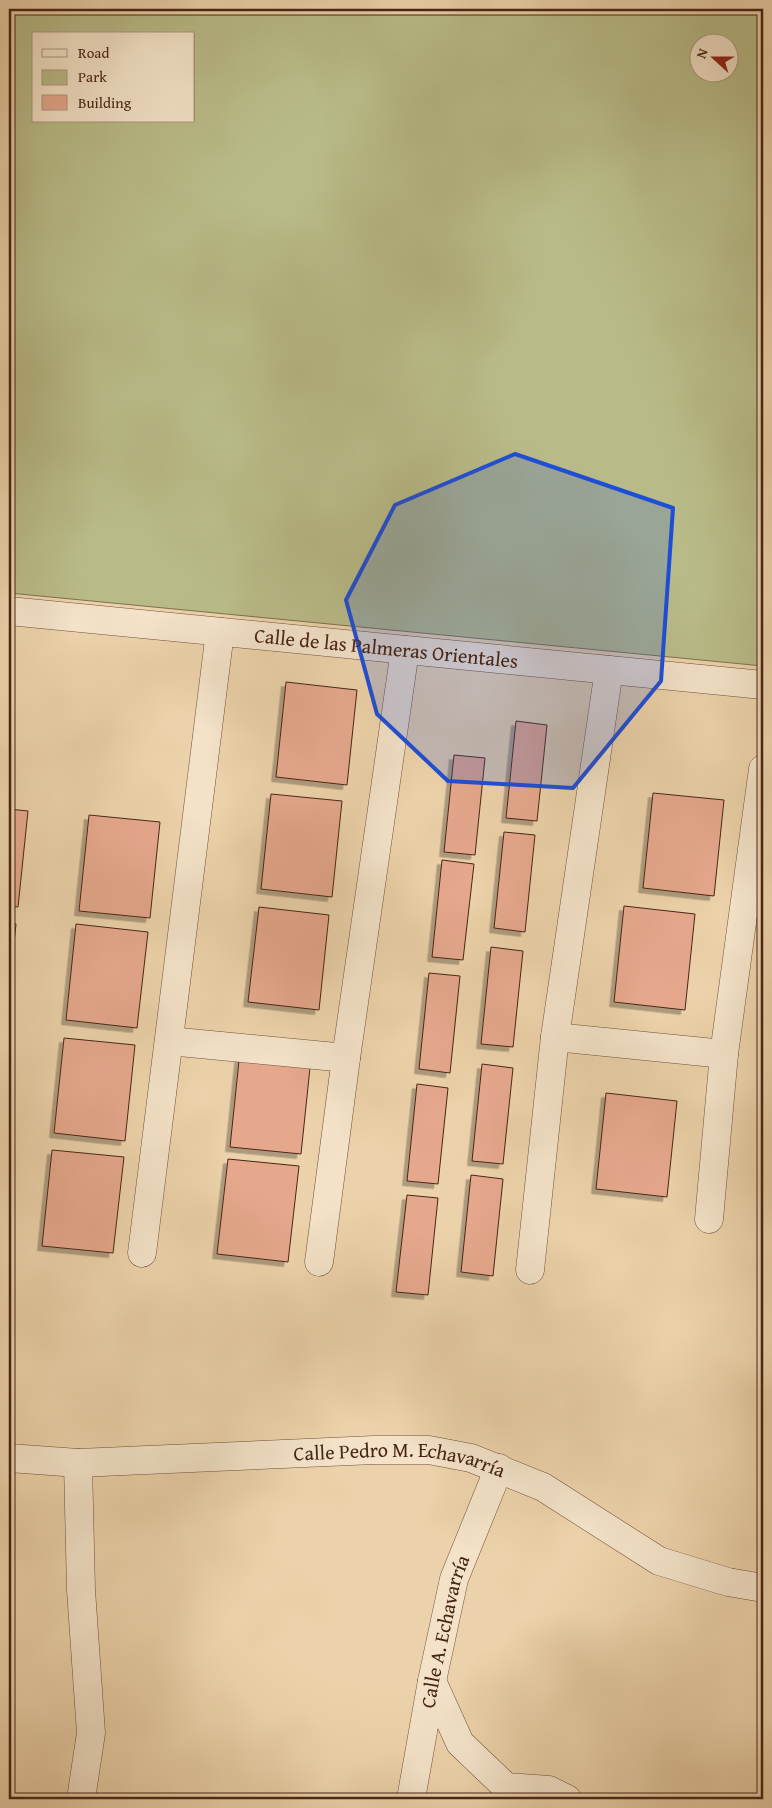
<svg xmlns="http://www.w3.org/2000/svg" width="772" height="1808" viewBox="0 0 772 1808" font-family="'Gentium Book Plus',serif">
<defs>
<filter id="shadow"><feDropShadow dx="-4.5" dy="4.5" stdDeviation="0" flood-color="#0004"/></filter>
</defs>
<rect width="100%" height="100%" fill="#ecd2aa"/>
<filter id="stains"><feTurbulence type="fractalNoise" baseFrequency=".004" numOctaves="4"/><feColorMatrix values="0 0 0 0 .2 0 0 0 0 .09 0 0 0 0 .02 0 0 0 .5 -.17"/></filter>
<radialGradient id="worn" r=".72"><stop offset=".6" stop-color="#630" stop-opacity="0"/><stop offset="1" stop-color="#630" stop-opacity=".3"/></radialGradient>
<path fill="#b8bb88" stroke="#80704f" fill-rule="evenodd" d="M 9,9 L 763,9 L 763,666 L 9,593 ZM 34,34 L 194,34 L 194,121 L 34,121 ZM 700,42 L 730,42 L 730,72 L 700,72 Z"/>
<path fill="#e6a88d" stroke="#472516" filter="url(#shadow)" d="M 286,682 L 357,690 L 347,785 L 276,777 Z
M 516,721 L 547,725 L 537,821 L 506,818 Z
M 454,755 L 485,758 L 475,855 L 444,852 Z
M 653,793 L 724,800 L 714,896 L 643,888 Z
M 271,794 L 342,801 L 332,897 L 261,889 Z
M 9,809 L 28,811 L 18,907 L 9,906 Z
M 89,815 L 160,822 L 150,918 L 79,911 Z
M 504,832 L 535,835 L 525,932 L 494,928 Z
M 442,860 L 474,864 L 463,960 L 432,957 Z
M 624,906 L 695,914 L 685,1010 L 614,1002 Z
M 259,907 L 329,915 L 319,1010 L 248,1002 Z
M 9,923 L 16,924 L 9,991 Z
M 76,924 L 148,932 L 137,1028 L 66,1020 Z
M 491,947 L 523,951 L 513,1047 L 481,1044 Z
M 429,973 L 460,976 L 450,1073 L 419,1069 Z
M 64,1038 L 135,1045 L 125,1141 L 54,1133 Z
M 240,1051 L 311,1058 L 301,1154 L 230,1147 Z
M 482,1064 L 513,1068 L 503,1164 L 472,1161 Z
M 417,1084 L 448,1088 L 438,1184 L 407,1181 Z
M 606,1093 L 677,1101 L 667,1197 L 596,1189 Z
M 52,1150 L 124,1157 L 113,1253 L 42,1246 Z
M 228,1159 L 299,1166 L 288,1262 L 217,1254 Z
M 471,1175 L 503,1179 L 493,1276 L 461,1272 Z
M 407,1195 L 438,1198 L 428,1295 L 396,1292 Z"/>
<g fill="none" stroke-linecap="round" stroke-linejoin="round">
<g stroke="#70503b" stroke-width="29">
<g id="minor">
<path id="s1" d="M 9,611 L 763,685"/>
<path d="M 555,1037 L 724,1054"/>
<path d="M 169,1041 L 346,1058"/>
<path d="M 709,1219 L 724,1054 L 763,769"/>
<path d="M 142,1253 L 220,632"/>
<path d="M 319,1262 L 346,1058 L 405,650"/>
<path d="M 530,1270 L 555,1037 L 609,670"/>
<path id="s2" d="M 9,1458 L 78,1463 L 374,1450 L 429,1450 L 471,1458 L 543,1487 L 659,1561 L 728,1582 L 763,1588"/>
<path d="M 78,1463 L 81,1590 L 91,1733 L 81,1799"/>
<path d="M 432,1681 L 460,1743 L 506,1787 L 549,1790 L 567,1799"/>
<path id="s3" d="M 411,1799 L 432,1681 L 454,1579 L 499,1468"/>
</g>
</g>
<use href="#minor" stroke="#f3e2c8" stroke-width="28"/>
</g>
<path fill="#1d4ed8" fill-opacity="0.2" stroke="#1d4ed8" stroke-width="4" stroke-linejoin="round" d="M 515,454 L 673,508 L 661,681 L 573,788 L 448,781 L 377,714 L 346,600 L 395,505 Z"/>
<g text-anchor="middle" stroke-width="4" stroke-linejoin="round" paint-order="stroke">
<g font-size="20" fill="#472516" stroke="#f3e2c8">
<text dy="7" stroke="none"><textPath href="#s1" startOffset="379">Calle de las Palmeras Orientales</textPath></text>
<text dy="7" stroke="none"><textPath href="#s2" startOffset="392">Calle Pedro M. Echavarría</textPath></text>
<text dy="7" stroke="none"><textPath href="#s3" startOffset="171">Calle A. Echavarría</textPath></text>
</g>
</g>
<rect width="772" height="1808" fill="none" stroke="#ecd2aa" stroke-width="30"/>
<rect x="10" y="10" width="752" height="1788" fill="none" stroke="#472516" stroke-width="2.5"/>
<rect x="15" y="15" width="742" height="1778" fill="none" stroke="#472516"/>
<rect x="32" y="32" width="162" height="90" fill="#f3e2c8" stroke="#ae9681"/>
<rect x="42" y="49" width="25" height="8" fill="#f3e2c8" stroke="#ae9681"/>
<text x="78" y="58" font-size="15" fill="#472516">Road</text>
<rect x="42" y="70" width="25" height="15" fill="#b8bb88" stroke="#ae9681"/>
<text x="78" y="82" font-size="15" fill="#472516">Park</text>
<rect x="42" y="95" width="25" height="15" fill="#e6a88d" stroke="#ae9681"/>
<text x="78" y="108" font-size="15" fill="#472516">Building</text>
<g transform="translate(714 58) rotate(291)"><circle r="24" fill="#f3e2c8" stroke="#ae9681"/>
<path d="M0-4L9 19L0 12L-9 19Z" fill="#8f2418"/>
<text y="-8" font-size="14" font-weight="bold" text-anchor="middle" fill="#472516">N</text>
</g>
<rect width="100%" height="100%" filter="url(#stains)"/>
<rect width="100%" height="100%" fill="url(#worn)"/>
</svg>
